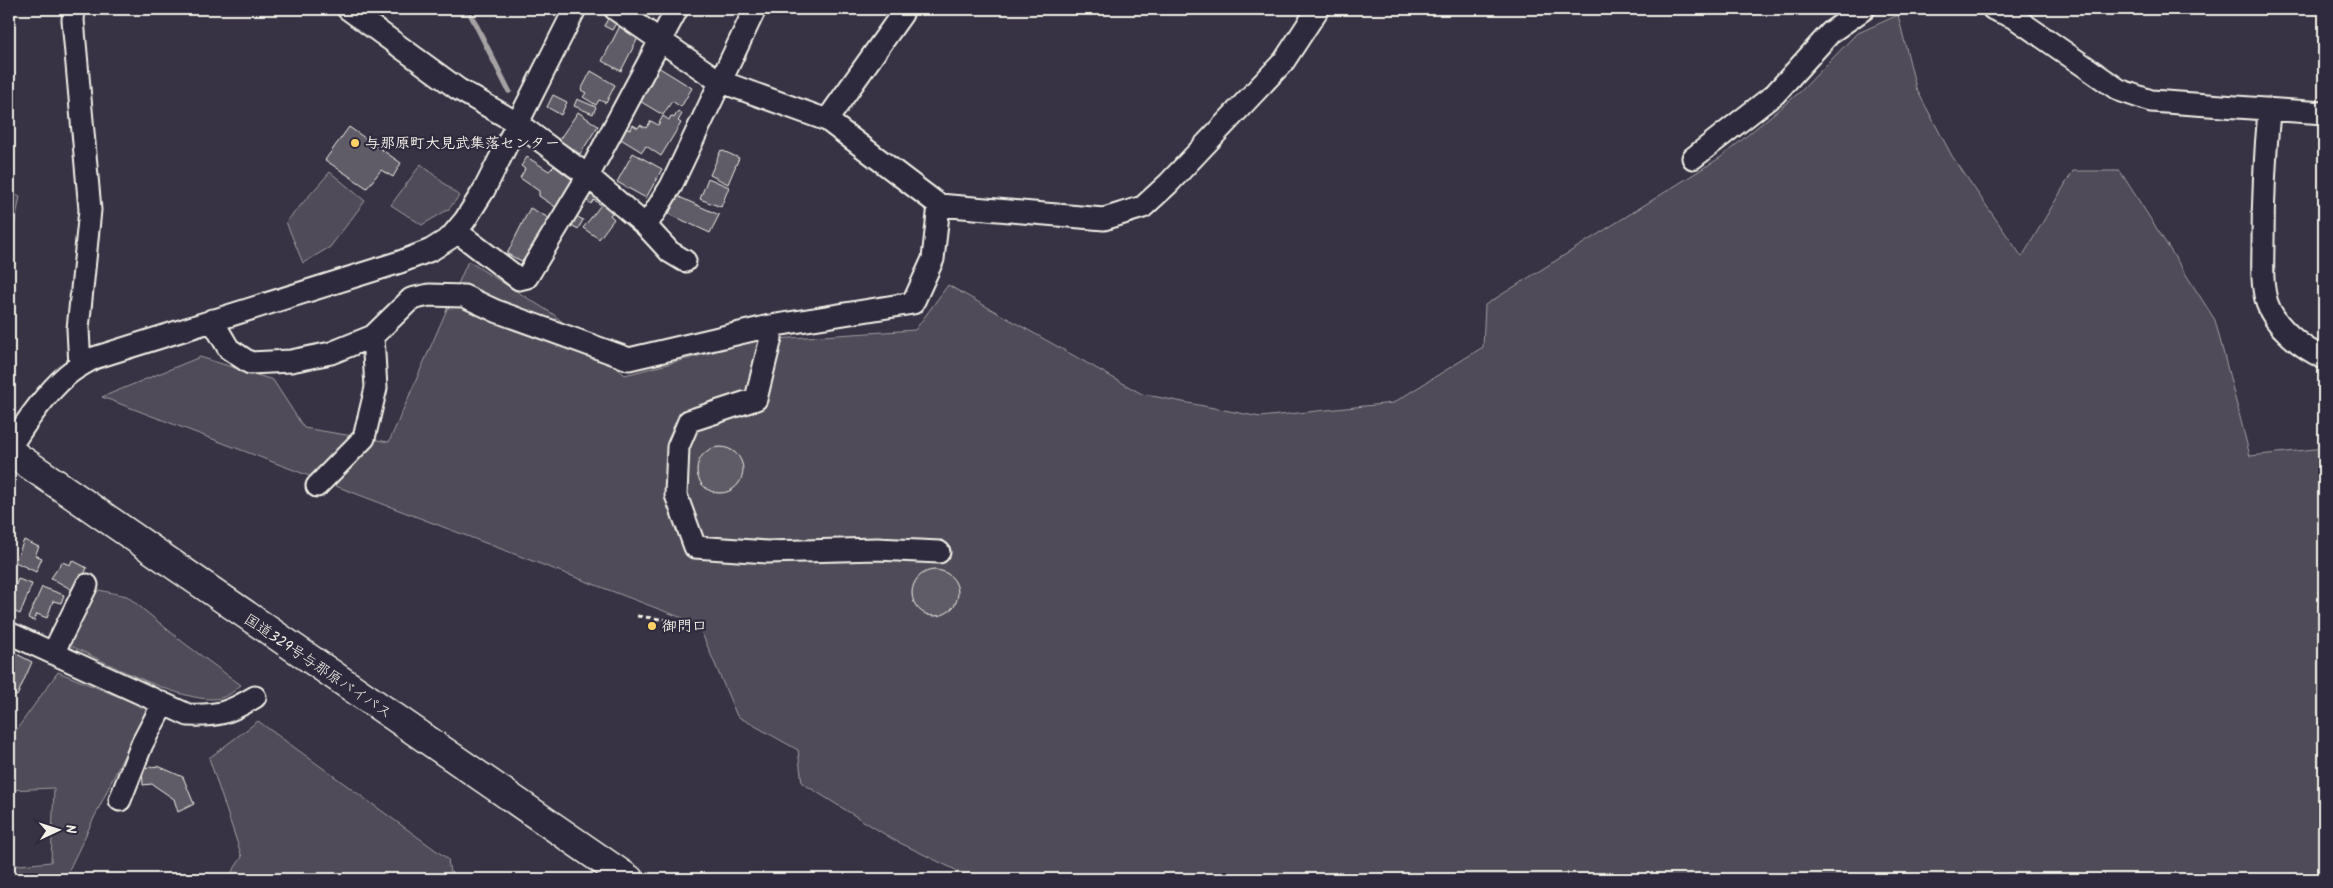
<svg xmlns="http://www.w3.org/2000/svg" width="2333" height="888" viewBox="0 0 2333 888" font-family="Kalam,'Klee One',sans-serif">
<rect width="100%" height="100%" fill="#373244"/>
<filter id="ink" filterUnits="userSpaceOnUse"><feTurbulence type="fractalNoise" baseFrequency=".02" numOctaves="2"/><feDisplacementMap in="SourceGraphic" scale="10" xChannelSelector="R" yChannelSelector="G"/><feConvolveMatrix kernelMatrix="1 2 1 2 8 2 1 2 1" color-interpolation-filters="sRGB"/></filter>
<g filter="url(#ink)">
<path fill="#504b59" stroke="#a29ea0" d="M 1898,15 L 1916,88 L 1952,156 L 2022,257 L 2073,171 L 2120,171 L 2215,320 L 2250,456 L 2324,448 L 2324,879 L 974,879 L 894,840 L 802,783 L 798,750 L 737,716 L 698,624 L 102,397 L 200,357 L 273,380 L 304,428 L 389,442 L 468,261 L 553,314 L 625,375 L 760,340 L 915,330 L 948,285 L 1142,394 L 1260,417 L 1393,403 L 1483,347 L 1485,305 L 1721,157 L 1801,91 L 1856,34 Z
M 421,164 L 459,196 L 449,209 L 422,225 L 391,205 Z
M 330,172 L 365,201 L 330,247 L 303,263 L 286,222 Z
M 9,192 L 20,197 L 9,251 Z
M 94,589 L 127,596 L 184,643 L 241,685 C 237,688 232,694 226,696 C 196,712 100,659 69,645 Z
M 58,672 L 147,708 L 67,874 L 69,879 L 9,879 L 9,866 L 51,862 L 54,788 L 9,790 L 9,740 Z
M 258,721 L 448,859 L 451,879 L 227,879 L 242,857 L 209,758 Z"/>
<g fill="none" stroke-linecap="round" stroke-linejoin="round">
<path stroke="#a6a2a4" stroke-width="5.5" d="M 468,9 L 509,91"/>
</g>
<path fill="#5f5c67" stroke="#f4f1e8" d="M 610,15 L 618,20 L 612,30 L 604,26 Z
M 620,26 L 639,36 L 621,71 L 602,61 Z
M 658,67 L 692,88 L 681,107 L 672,101 L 663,115 L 638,100 Z
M 591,71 L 615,85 L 606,103 L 599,100 L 596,105 L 583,97 L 586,93 L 581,90 Z
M 553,95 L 567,102 L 561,115 L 547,107 Z
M 577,99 L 596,107 L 593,114 L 574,106 Z
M 678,111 L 682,114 L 678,121 L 681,123 L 661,156 L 646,146 L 642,152 L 619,138 L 625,128 L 630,130 L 633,125 L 638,128 L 640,125 L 646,128 L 651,121 L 658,125 L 663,116 L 669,120 L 671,116 L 674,118 Z
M 578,112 L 598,126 L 580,154 L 559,140 Z
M 349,127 L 401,163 L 393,177 L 381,170 L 367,188 L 325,160 Z
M 721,150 L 739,158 L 728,184 L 710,175 Z
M 633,153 L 662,169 L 646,198 L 617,182 Z
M 527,157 L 549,171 L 554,166 L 574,181 L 557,208 L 539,196 L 539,191 L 520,178 L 525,169 L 521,166 Z
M 708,178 L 729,187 L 721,207 L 700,199 Z
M 589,188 L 616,208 L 610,215 L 614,219 L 599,239 L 583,228 L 601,205 L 594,200 L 591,204 L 583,197 Z
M 677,196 L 719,215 L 710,233 L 669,214 Z
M 530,208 L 549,218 L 526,263 L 507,254 Z
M 573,214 L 583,220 L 578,229 L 568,223 Z
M697 470a23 23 0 1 1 46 0a23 23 0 1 1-46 0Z
M 24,540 L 39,547 L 35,555 L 42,558 L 36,572 L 15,562 Z
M 72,560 L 87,568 L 76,592 L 51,578 L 62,562 L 70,565 Z
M912 593a23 23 0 1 1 46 0a23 23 0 1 1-46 0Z
M 18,579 L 32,584 L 20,614 L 9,609 L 9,602 Z
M 42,587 L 64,595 L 61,603 L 53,601 L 47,618 L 37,614 L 34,621 L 28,618 Z
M 9,650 L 32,662 L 17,696 L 9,693 Z
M 158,766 L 183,777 L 194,804 L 178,812 L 174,799 L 152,784 L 143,785 L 142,768 Z"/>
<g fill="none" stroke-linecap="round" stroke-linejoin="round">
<g stroke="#f4f1e8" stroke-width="25">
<path id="minor" d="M 74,9 L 73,20 L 90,210 L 78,329 L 80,366
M 348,9 L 458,89 L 517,123 L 588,176 L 646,226 L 670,252 L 685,261
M 615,9 L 719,81 L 827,120 L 939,205 L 1104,219 L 1143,207 L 1168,184 L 1284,61 L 1318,9
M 1993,9 L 2015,18 L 2119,90 L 2151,101 L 2324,113
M 2269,111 C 2265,155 2263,198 2263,242 C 2263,262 2261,283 2267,303 C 2275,327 2302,348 2324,358
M 827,120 L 902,14 L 903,9
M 1693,158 L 1775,94 L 1831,32 L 1864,9
M 646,226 L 671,186 L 755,9
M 456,231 L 519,279 L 527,277 L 588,176 L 677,9
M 212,320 L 229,349 L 250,363 L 291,361 L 331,353 L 373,336 L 411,299 L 429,295 L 464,296 L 496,311 L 629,359 L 770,326 L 913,303 L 933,259 L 939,205
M 770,326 L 771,338 L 756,399 L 689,421 L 678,447 L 676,495 L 695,547 L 767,552 L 877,549 L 939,552
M 9,449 C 25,423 44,395 67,375 C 75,368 85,363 94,358 L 400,262 L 431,250 L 450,238 L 465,220 L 484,190 L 575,9
M 317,486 L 364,438 L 376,388 L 373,336
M 9,633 L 188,715 C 220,716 228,713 255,697
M 53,653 L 87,585
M 120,800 L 142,744 L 163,704"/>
</g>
<g stroke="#f4f1e8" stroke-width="31">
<path id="highway" d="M 9,451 L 629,879"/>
</g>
<path stroke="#f4f1e8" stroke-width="3" stroke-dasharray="5 4" stroke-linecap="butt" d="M 637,616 L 668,620 L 689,633"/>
<use href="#minor" stroke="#2f2a3d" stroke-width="21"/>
<use href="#highway" stroke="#2f2a3d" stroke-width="28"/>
</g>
</g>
<g fill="#ffd166" stroke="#2f2a3d" stroke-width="2">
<circle cx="355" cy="143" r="5"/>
<circle cx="652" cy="626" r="5"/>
</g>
<g text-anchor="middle" stroke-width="4.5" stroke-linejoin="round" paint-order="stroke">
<g font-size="15" font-weight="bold" fill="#f4f1e8" stroke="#2f2a3d" text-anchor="start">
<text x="365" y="148">与那原町大見武集落センター</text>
<text x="662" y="631">御門口</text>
</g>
<g font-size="15" fill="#f4f1e8" stroke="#2f2a3d">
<text transform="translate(318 666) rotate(34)" y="5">国道329号与那原バイパス</text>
</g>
</g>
<rect width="2333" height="888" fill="none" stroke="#2f2a3d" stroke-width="30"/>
<rect x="15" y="15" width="2303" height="858" fill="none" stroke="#f4f1e8" stroke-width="2" filter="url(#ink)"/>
<g transform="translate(58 830) rotate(86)" stroke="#2f2a3d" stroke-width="4" paint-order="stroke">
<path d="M0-4L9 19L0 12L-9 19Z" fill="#f4f1e8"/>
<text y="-8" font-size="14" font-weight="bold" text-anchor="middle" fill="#f4f1e8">N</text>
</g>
</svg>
